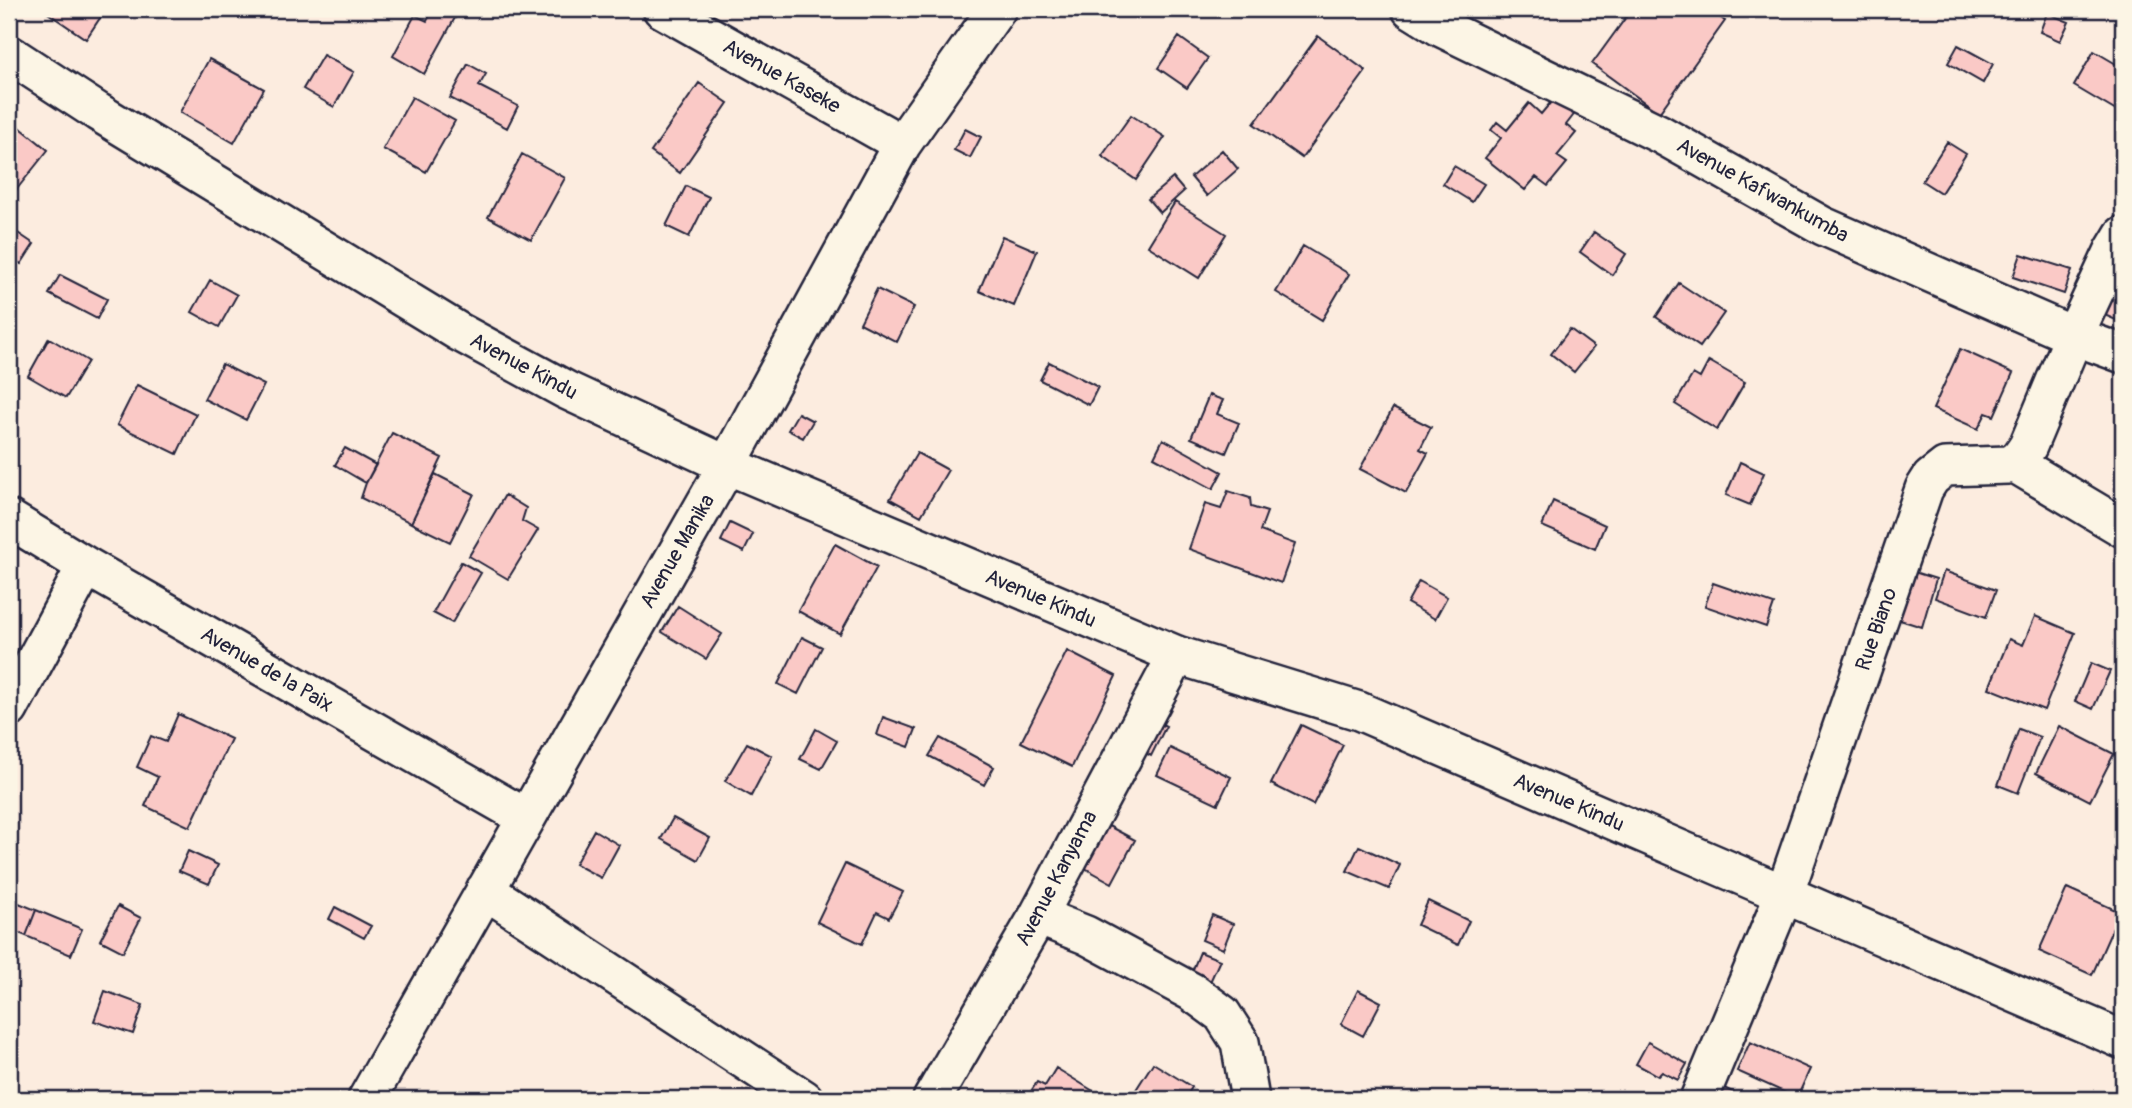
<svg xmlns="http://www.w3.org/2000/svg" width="2132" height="1108" viewBox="0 0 2132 1108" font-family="Pangolin,sans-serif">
<rect width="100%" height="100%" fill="#fcecdf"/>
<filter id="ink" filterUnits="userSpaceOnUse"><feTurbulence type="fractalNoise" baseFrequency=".0143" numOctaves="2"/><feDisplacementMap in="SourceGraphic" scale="14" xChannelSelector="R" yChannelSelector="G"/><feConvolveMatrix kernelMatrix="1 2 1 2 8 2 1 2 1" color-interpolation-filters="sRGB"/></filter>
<g filter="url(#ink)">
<path fill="#fac9c6" stroke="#22223b" stroke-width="2" d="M 42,9 L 106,9 L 86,39 Z
M 433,9 L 443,9 L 456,16 L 424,74 L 393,56 L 415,15 L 427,21 Z
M 1632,9 L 1708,9 L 1725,21 L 1659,113 L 1592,64 Z
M 2047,13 L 2069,22 L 2060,41 L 2040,32 Z
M 1318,36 L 1366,71 L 1302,158 L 1254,124 Z
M 1179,37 L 1208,58 L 1187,88 L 1158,68 Z
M 1958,45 L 1993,64 L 1983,83 L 1948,63 Z
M 2094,51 L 2123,68 L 2123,115 L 2074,86 Z
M 323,55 L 354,72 L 334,107 L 303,89 Z
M 209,59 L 264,89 L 234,143 L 180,112 Z
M 468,64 L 486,74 L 479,86 L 518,106 L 507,128 L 450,98 Z
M 699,83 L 728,103 L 680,173 L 651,152 Z
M 1556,96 L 1576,112 L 1566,125 L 1576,133 L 1557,156 L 1567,163 L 1548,186 L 1536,177 L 1525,190 L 1485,158 L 1501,138 L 1491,130 L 1497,122 L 1507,130 L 1529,103 L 1541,114 Z
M 412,97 L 455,121 L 426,172 L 383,149 Z
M 1131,115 L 1165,137 L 1136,180 L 1102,156 Z
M 12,121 L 48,150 L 9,199 L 9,125 Z
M 965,129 L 981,137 L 970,158 L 954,150 Z
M 1947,142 L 1966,154 L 1941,193 L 1922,181 Z
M 1222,150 L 1238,169 L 1207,196 L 1191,177 Z
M 522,154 L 565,178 L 531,240 L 488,217 Z
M 1454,166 L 1484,184 L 1472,202 L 1443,184 Z
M 1173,178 L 1184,191 L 1160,213 L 1148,199 Z
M 686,186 L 709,197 L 689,237 L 666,226 Z
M 1175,202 L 1226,234 L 1199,278 L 1148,246 Z
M 9,227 L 34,244 L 21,264 L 9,256 Z
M 1594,232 L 1626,254 L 1612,275 L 1580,252 Z
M 1002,236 L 1037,251 L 1014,306 L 979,291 Z
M 1303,246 L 1349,274 L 1322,320 L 1276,292 Z
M 2021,254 L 2072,270 L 2064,294 L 2013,277 Z
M 60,275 L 107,299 L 97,319 L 49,294 Z
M 210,280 L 237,295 L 219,327 L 192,312 Z
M 1679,283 L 1724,313 L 1700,347 L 1656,317 Z
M 2114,287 L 2123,292 L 2123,323 L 2102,314 Z
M 877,289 L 914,307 L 897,342 L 860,323 Z
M 1570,329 L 1594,347 L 1574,372 L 1551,354 Z
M 49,338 L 88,361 L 66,398 L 28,376 Z
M 1960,349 L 2013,373 L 1994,416 L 1986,413 L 1978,429 L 1933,409 Z
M 1709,361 L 1745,382 L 1717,430 L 1675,404 L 1693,374 L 1700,378 Z
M 1049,362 L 1098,387 L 1089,405 L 1040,380 Z
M 222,364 L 264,385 L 246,420 L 204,399 Z
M 137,385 L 196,414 L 177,454 L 117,425 Z
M 1209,395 L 1223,400 L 1217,414 L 1239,423 L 1226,453 L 1191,438 Z
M 1393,408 L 1431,427 L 1420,449 L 1428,453 L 1406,493 L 1360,469 Z
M 798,413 L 813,421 L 803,438 L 788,430 Z
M 392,433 L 442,458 L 411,523 L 361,498 L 366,483 Z
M 1163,439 L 1222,472 L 1213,489 L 1154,457 Z
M 345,448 L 376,465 L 366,483 L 335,465 Z
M 917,453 L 948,470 L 921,516 L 890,499 Z
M 1740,462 L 1764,473 L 1750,505 L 1726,495 Z
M 435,474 L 474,494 L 450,542 L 411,523 Z
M 1228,491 L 1250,498 L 1251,507 L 1267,512 L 1260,531 L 1295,544 L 1281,583 L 1189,549 L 1205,504 L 1221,509 Z
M 505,495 L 526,508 L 522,521 L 538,530 L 508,579 L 469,556 Z
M 1553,501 L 1605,525 L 1595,549 L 1542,526 Z
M 730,523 L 753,534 L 744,552 L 721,541 Z
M 835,544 L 877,567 L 840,634 L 798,611 Z
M 461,562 L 481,573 L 452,623 L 433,613 Z
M 1911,571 L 1936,579 L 1922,627 L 1897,619 Z
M 1944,571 L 1996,590 L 1986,617 L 1935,598 Z
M 1419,581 L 1447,597 L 1435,619 L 1407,603 Z
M 1713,583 L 1774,604 L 1766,627 L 1705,606 Z
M 678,606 L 722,634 L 706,659 L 662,632 Z
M 2035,616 L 2075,633 L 2044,710 L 1989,688 L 2009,639 L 2023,645 Z
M 802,637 L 822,647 L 798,694 L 778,684 Z
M 1067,651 L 1116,676 L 1072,767 L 1021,742 Z
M 2091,663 L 2110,671 L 2093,709 L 2075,701 Z
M 178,714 L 231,739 L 190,827 L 145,806 L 158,777 L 137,767 L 151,736 L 166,742 Z
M 883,717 L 916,729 L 909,747 L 877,735 Z
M 1151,719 L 1166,726 L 1151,756 L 1136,748 Z
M 1301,725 L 1343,745 L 1313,805 L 1271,784 Z
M 2059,726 L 2114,754 L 2090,801 L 2036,773 Z
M 816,729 L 837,741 L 821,769 L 800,759 Z
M 2019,729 L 2040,737 L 2018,793 L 1998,785 Z
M 940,738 L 994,767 L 984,785 L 929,756 Z
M 747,743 L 772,756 L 751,796 L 725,781 Z
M 1170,748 L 1231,777 L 1218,804 L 1157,775 Z
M 673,818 L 710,838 L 698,860 L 661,839 Z
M 1099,821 L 1135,840 L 1112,883 L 1076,863 Z
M 594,830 L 619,845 L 601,878 L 575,864 Z
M 1359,846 L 1400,865 L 1389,889 L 1347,871 Z
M 188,851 L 218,865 L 209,884 L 179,871 Z
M 845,864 L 903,892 L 889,918 L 877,912 L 862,944 L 817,922 Z
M 2067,888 L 2120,912 L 2092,975 L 2039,951 Z
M 9,899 L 36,910 L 26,936 L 9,929 Z
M 1428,901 L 1469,921 L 1458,945 L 1417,925 Z
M 118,906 L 141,918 L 123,952 L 100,940 Z
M 335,907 L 371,926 L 364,938 L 329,919 Z
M 36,910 L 82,929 L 71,955 L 26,936 Z
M 1212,915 L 1233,924 L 1223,949 L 1202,940 Z
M 1200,952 L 1220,960 L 1210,982 L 1191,974 Z
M 1358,990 L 1381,1002 L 1363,1036 L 1341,1024 Z
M 105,991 L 143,1005 L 133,1034 L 94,1021 Z
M 1648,1042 L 1687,1064 L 1678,1080 L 1662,1072 L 1658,1076 L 1636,1064 Z
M 1750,1042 L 1810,1069 L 1797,1098 L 1737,1071 Z
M 1153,1063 L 1192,1087 L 1185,1099 L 1130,1099 Z
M 1056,1068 L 1106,1099 L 1026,1099 L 1037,1082 L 1045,1086 Z
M 1724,1088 L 1747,1099 L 1718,1099 Z"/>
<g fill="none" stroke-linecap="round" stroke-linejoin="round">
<g stroke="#22223b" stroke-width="42">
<path id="minor" d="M 662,9 L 902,144
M 1411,9 L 1440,27 L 1660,134 L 1823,226 L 2074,336 L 2123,354
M 9,54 L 98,112 L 459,332 L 566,390 L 727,465 L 1177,655 L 1359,711 L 2123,1040
M 2014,463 L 2123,528
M 9,519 L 86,566 L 525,817
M 9,709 L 86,566
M 485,890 L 804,1099
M 1038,916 L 1086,935 L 1192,992 L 1222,1014 L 1240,1042 L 1250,1099
M 367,1099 L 727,465 L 902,144 L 997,9
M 932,1099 L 1038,916 L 1177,655
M 1699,1099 L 1784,895 L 1924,489 L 1931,478 L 1945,467 L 2008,465 C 2018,462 2022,455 2028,446 L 2074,336 L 2114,250 L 2123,235"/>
</g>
<use href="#minor" stroke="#fcf5e5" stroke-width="37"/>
</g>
</g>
<g text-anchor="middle" stroke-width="6" stroke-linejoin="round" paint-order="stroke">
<g font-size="21" fill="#22223b" stroke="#fcf5e5">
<text transform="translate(782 76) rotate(29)" y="7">Avenue Kaseke</text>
<text transform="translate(1763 190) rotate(29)" y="7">Avenue Kafwankumba</text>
<text transform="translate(524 366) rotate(28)" y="7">Avenue Kindu</text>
<text transform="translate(677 551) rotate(-60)" y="7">Avenue Manika</text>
<text transform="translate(1041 598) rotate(23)" y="7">Avenue Kindu</text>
<text transform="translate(1876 629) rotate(-71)" y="7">Rue Biano</text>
<text transform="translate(267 669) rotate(30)" y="7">Avenue de la Paix</text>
<text transform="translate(1569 802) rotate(23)" y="7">Avenue Kindu</text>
<text transform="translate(1056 878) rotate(-62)" y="7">Avenue Kanyama</text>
</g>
</g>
<rect width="2132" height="1108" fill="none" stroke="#fcf5e5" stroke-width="35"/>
<rect x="18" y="18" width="2097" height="1073" fill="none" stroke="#22223b" stroke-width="2.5" filter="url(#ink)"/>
</svg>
